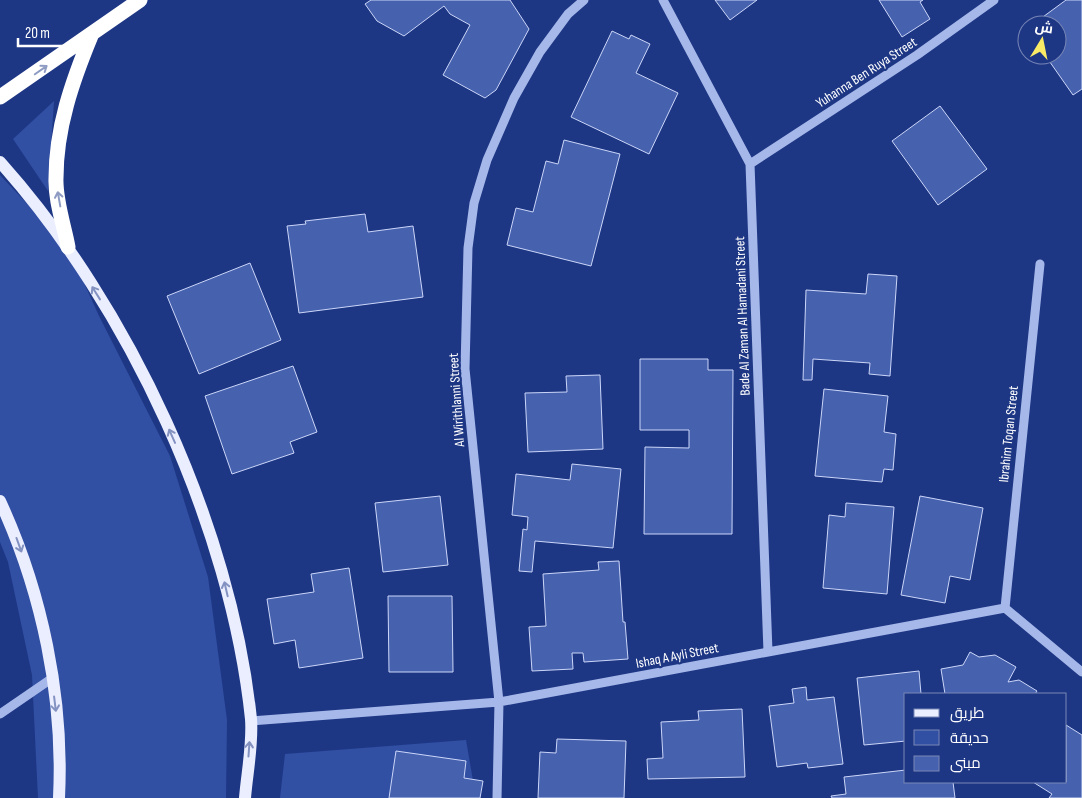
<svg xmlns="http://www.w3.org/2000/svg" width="1082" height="798" viewBox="0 0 1082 798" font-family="'Sofia Sans Condensed',Cairo,sans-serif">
<rect width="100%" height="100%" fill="#1e3785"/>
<path fill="#314fa3" d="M 54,101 L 48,191 L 13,139 Z
M 0,175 L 68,247 L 99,316 L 170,456 L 208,577 L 227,720 L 226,798 L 38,798 L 32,675 L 8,562 L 0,542 Z
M 466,740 L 476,798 L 280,798 L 285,754 Z"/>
<path fill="#4661ae" stroke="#cbd6f8" d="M 371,0 L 510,0 L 529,29 L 496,90 L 485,98 L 443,75 L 470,25 L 450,14 L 444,6 L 404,36 L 377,21 L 365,4 Z
M 715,0 L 757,0 L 730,20 Z
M 879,0 L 923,0 L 920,2 L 930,19 L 902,37 Z
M 1066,0 L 1082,0 L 1082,89 L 1073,95 L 1045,55 L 1057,55 L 1057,25 L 1032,25 Z
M 612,31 L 629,39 L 631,35 L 650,44 L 636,73 L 678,93 L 649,154 L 571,117 Z
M 940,106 L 987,169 L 938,205 L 892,141 Z
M 564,140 L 620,154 L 591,266 L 507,245 L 516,208 L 533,212 L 546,161 L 558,164 Z
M 365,214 L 368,232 L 413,226 L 423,297 L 299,313 L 287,226 L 306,224 L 305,221 Z
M 250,263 L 281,340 L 199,374 L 167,296 Z
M 868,274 L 897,276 L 890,376 L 869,374 L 870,363 L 813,359 L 812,380 L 803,380 L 806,290 L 866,294 Z
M 640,359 L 708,359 L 708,370 L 733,370 L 732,534 L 644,534 L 645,447 L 689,448 L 689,430 L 640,430 Z
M 293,366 L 317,432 L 290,442 L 294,453 L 232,474 L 205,396 Z
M 600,375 L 603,449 L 528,452 L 525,393 L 567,392 L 566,376 Z
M 824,389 L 888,396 L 884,432 L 896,434 L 893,470 L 884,469 L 882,482 L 815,476 Z
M 572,464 L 621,469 L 613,548 L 535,541 L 532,572 L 519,571 L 523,529 L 527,530 L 528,517 L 512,515 L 516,474 L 570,480 Z
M 440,496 L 448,565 L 383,572 L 375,503 Z
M 920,496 L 983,508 L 970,580 L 950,576 L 945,603 L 901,595 Z
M 846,503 L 894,507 L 887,594 L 823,588 L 829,515 L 845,517 Z
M 619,561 L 623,622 L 625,622 L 628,659 L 584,662 L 583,653 L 572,653 L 573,669 L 532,671 L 529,627 L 546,626 L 543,574 L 599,570 L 598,562 Z
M 349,568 L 363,658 L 299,668 L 295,640 L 274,644 L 267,599 L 314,592 L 311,574 Z
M 388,596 L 452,596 L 453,672 L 389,672 Z
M 970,652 L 979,657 L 995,655 L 1016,667 L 1008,682 L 1019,680 L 1037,691 L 1035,694 L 945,694 L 941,669 L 963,665 Z
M 919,671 L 921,694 L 906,694 L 906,741 L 864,745 L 857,678 Z
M 806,687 L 807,700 L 834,697 L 843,764 L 808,768 L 807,763 L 777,767 L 769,706 L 794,703 L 792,689 Z
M 742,709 L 745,777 L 648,779 L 647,759 L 663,758 L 661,722 L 699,720 L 698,711 Z
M 1066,725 L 1082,735 L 1082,798 L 1049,798 L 1052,794 L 1033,782 L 1066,782 Z
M 557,739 L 626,741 L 624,798 L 538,798 L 540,752 L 556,753 Z
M 396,751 L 466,761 L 464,778 L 483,781 L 480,798 L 389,798 Z
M 906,770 L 906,782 L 953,782 L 955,798 L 832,798 L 831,796 L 846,794 L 844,777 Z"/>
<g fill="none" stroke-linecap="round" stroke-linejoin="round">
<path stroke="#a6b8ea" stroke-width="9" d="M 663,0 L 750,164 L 768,652
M 750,164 L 917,55 L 994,0
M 1005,608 L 1040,264
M 0,714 L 51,679
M 251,721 L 499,702 L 1005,608 L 1082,672
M 497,798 L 499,702 L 465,369 L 468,248 L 474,203 L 487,160 L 514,98 L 540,52 L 568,14 L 584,0"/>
<path stroke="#eaeefe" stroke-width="12" d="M 0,162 C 129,306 231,526 251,719 C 253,744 247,773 245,798
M 0,501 C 42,592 64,697 59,798"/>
<path stroke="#fff" stroke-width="15" d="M 0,97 L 140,0
M 68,247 C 64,225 55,200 56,178 C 56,128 72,82 91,36"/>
</g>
<defs><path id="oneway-shaft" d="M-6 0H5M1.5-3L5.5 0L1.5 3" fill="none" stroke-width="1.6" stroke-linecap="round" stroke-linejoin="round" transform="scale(1.25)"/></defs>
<g stroke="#8e9bc2">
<use href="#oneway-shaft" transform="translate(41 70) rotate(-35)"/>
<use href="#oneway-shaft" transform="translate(59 199) rotate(-100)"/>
</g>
<g stroke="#8492c2">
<use href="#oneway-shaft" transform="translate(96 293) rotate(-122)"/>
<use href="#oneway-shaft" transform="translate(172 436) rotate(-114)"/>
<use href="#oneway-shaft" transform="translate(19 545) rotate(70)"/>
<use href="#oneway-shaft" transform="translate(226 589) rotate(-103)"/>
<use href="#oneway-shaft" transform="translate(55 704) rotate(83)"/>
<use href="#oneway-shaft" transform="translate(249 749) rotate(-86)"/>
</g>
<g text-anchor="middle" stroke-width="4.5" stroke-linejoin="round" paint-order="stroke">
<g font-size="14" fill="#fff" stroke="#1e3785">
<text transform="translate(866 72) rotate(-33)" y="5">Yuhanna Ben Ruya Street</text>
<text transform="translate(742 316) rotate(-92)" y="5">Bade Al Zaman Al Hamadani Street</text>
<text transform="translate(456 400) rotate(-94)" y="5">Al Wirithlanni Street</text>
<text transform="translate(1008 434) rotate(-84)" y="5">Ibrahim Toqan Street</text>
<text transform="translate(677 655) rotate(-11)" y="5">Ishaq A Ayli Street</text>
</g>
</g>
<rect x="904" y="693" width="162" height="90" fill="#1e3785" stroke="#7887b6"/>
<rect x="914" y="709" width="25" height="8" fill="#eaeefe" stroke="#7887b6"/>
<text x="950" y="718" font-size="15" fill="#ffffff">طريق</text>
<rect x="914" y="730" width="25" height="15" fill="#314fa3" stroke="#7887b6"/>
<text x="950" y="743" font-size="15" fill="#ffffff">حديقة</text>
<rect x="914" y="756" width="25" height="15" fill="#4661ae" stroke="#7887b6"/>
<text x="950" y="768" font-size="15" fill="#ffffff">مبنى</text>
<g transform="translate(1042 40) rotate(10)"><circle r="24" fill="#1e3785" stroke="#7887b6"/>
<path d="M0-4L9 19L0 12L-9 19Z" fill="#f9eb65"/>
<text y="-8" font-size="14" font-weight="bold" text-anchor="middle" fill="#ffffff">ش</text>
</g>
<path d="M18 38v8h64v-8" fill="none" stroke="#ffffff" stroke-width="2.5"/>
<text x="25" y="38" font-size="15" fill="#ffffff" stroke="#1e3785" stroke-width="4" paint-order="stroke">20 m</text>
</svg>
